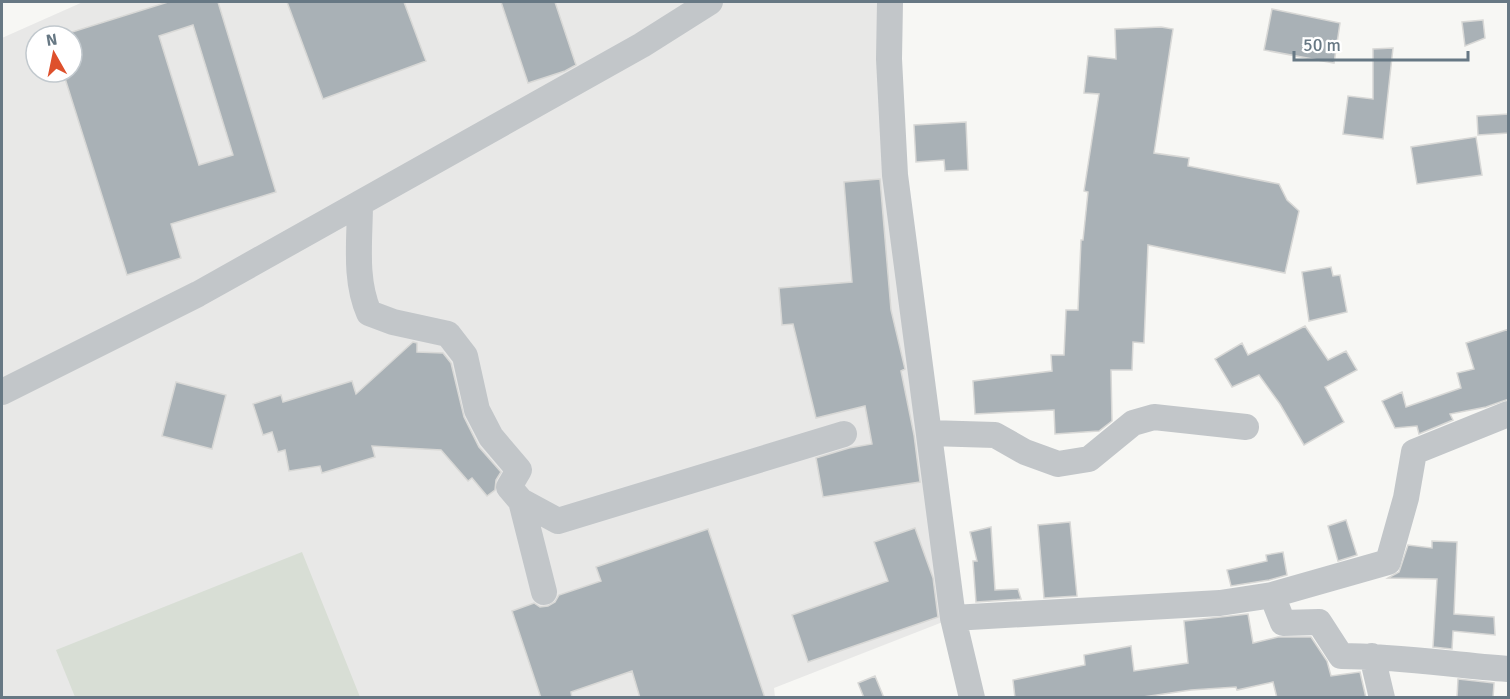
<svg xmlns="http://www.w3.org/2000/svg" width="1510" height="699" viewBox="0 0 1510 699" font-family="Signika,sans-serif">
<rect width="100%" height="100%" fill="#f7f7f4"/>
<path fill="#e8e8e7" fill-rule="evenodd" d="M 83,2 L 879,2 L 953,618 L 774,688 L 775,697 L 2,697 L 2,38 ZM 36,36 L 72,36 L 72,72 L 36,72 Z"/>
<path fill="#d8ded5" d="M 302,552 L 360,697 L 75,697 L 56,650 Z"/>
<path fill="#a9b1b6" stroke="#d8d8d6" stroke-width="1.5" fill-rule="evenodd" d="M 168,2 L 218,2 L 276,192 L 171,224 L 181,258 L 127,275 L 63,72 L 72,72 L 72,32 ZM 193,25 L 233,155 L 199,165 L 159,36 Z
M 287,2 L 404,2 L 426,61 L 323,99 Z
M 501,2 L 555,2 L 576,65 L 565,71 L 528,83 Z
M 1272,9 L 1340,23 L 1334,63 L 1264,50 Z
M 1483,20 L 1485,38 L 1465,46 L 1462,22 Z
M 1161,27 L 1173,29 L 1154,153 L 1189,158 L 1188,166 L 1279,184 L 1287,200 L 1299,211 L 1285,273 L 1148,245 L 1144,343 L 1133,342 L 1132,370 L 1111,370 L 1112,421 L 1099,431 L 1055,434 L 1054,410 L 975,414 L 973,381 L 1052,371 L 1051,355 L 1064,355 L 1066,310 L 1078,310 L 1081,240 L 1083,240 L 1088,192 L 1084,191 L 1099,94 L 1084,93 L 1088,56 L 1116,59 L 1115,29 Z
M 1393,48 L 1383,139 L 1343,134 L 1348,96 L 1373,99 L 1373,49 Z
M 1509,114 L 1509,133 L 1478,135 L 1477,116 Z
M 966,122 L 968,170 L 945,171 L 944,160 L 916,162 L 914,125 Z
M 1476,137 L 1482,175 L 1417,184 L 1411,147 Z
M 880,179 L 891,310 L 905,369 L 901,371 L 914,435 L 920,482 L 823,497 L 816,458 L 849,448 L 872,444 L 865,406 L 816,418 L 793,324 L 782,325 L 779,288 L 852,282 L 844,182 Z
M 1331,267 L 1333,276 L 1340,275 L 1347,312 L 1309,321 L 1302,272 Z
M 1305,326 L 1328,360 L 1346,351 L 1357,370 L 1325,387 L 1344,422 L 1304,445 L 1280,404 L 1259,375 L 1232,387 L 1215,359 L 1242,343 L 1248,355 Z
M 1509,329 L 1509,399 L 1486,407 L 1450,414 L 1453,420 L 1419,434 L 1417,426 L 1395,428 L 1382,401 L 1402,392 L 1406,407 L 1461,388 L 1457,373 L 1474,369 L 1466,343 Z
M 413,342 L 417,343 L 417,352 L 443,353 L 451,363 L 464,417 L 479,447 L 501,472 L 496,480 L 495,490 L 487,496 L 472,478 L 468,481 L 441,450 L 372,446 L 375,457 L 322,473 L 320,466 L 289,471 L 285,450 L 278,452 L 272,432 L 263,435 L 253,404 L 281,395 L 283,402 L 352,381 L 356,394 Z
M 176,382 L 226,395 L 212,449 L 162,436 Z
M 1346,520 L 1357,555 L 1338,561 L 1328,526 Z
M 1070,522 L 1077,596 L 1044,598 L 1038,525 Z
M 991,527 L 995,590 L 1018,589 L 1021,599 L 976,602 L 973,561 L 977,561 L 970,532 Z
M 915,528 L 933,578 L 938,617 L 808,662 L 792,615 L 888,581 L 874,542 Z
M 708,529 L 765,698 L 640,698 L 632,671 L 571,692 L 572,698 L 541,698 L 512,611 L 534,603 L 540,607 L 548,606 L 555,602 L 559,595 L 601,581 L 596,567 Z
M 1432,541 L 1457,542 L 1454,614 L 1494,617 L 1495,635 L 1453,631 L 1452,649 L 1433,647 L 1437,579 L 1388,578 L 1399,572 L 1408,545 L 1432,548 Z
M 1283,552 L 1287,575 L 1269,580 L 1231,586 L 1227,570 L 1267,561 L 1266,555 Z
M 1248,614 L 1253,643 L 1278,637 L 1311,637 L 1327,661 L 1331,676 L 1360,672 L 1366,698 L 1277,698 L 1273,682 L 1237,690 L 1236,687 L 1191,690 L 1136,698 L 1015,698 L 1013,680 L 1085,665 L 1084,655 L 1131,646 L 1134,671 L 1188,663 L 1184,621 Z
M 875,676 L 884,698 L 864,698 L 858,683 Z
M 1458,679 L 1494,683 L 1493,698 L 1457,698 Z"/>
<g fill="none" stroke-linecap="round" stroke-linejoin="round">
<path stroke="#c2c6c9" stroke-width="26" d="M 890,2 L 889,59 L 895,175 L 953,618 L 972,698
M 360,203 C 360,239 354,279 369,313 L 393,322 L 448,334 L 465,356 L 477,410 L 491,437 L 519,470 L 509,487 L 521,501 L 544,592
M 2,392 L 198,294 L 642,45 L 710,2
M 929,433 L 995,435 L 1025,452 L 1058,464 L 1089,459 L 1133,423 L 1154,417 L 1246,427
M 521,501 L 558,521 L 844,434
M 1272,595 L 1388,562 L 1406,498 L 1414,452 L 1508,414
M 953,618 L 1220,603 L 1272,595 L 1283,623 L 1319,622 L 1341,656 C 1397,656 1453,665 1508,669
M 1372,656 L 1382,698"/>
</g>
<rect width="1510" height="699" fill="none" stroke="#677884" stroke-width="6"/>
<g transform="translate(54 54) rotate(351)"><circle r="28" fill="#ffffff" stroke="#c2c9ce" stroke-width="1.5"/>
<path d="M0-4.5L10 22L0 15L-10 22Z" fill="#de502c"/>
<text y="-9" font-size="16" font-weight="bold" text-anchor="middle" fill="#677884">N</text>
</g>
<path d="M1294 51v9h174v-9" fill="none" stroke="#677884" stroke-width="3"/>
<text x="1303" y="51" font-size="18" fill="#677884" stroke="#ffffff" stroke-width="4.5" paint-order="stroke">50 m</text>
</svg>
